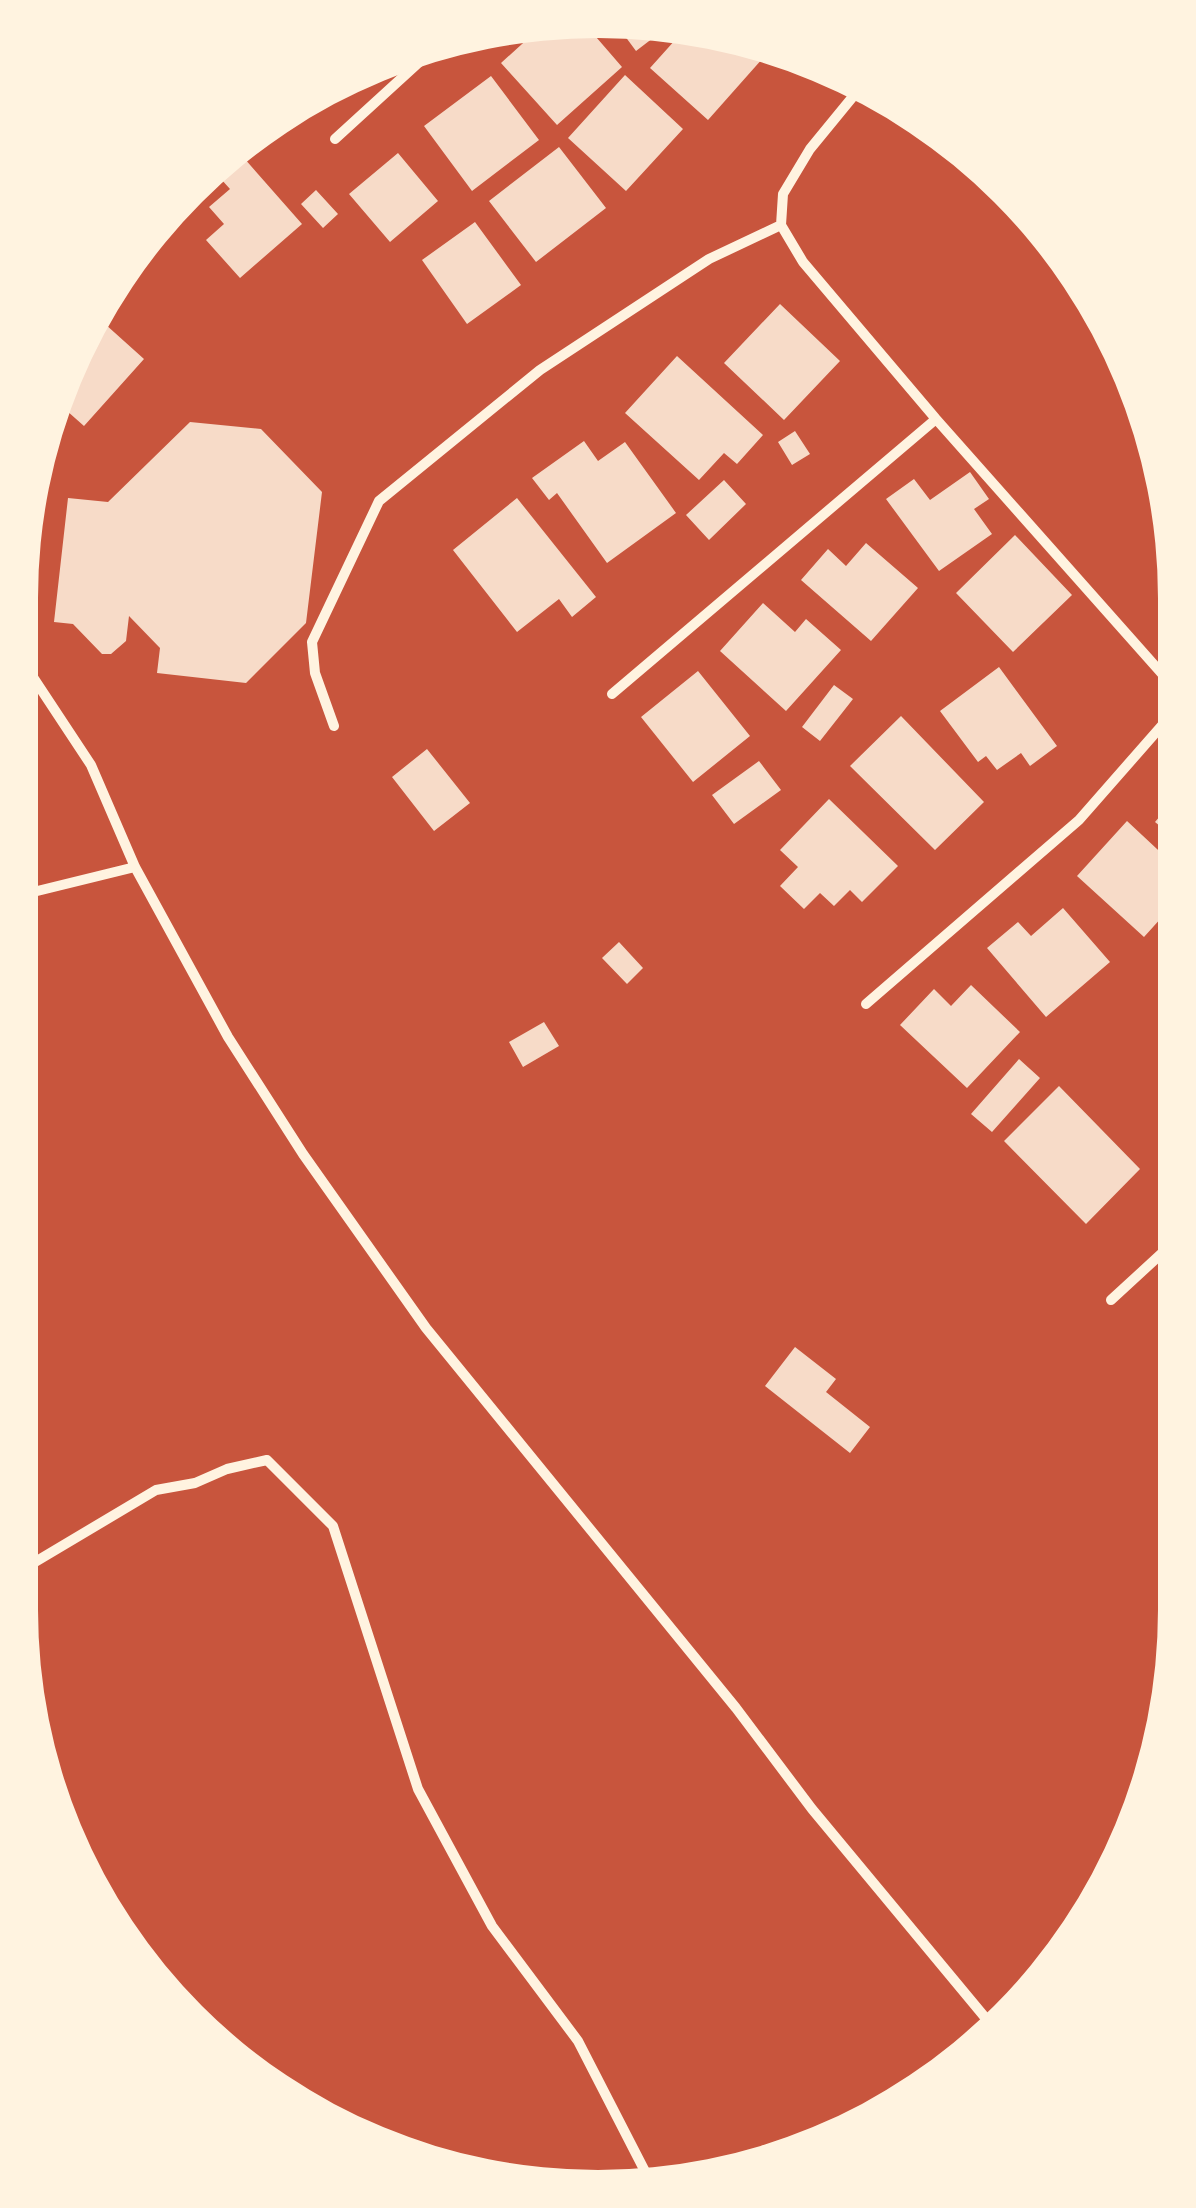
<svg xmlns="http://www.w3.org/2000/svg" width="1196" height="2208" viewBox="0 0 1196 2208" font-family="Lato,sans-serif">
<rect width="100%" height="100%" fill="#c8553d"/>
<path fill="#f7dbc8" d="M 670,25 L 636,51 L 619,28 Z
M 685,29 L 758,54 L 763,58 L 708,120 L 650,68 Z
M 590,30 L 622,67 L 557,125 L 501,63 L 533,34 Z
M 625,75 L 683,129 L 626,191 L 568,138 Z
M 491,76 L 539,140 L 472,191 L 424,126 Z
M 559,147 L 606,208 L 536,262 L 489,201 Z
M 398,153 L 438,201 L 390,242 L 349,194 Z
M 244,158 L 302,224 L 240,278 L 206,240 L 224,224 L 209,207 L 230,189 L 221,179 Z
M 316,190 L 338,214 L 323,228 L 301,204 Z
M 475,222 L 521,285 L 467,324 L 422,260 Z
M 780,304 L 840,361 L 784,420 L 724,363 Z
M 95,315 L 144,359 L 84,426 L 58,403 Z
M 677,356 L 763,435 L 737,464 L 724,453 L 699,480 L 625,413 Z
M 190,422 L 261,429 L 322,492 L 306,623 L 246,683 L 157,673 L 160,648 L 129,616 L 126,641 L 111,654 L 102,654 L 73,624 L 54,622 L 68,498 L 108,502 Z
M 795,431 L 810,454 L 792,465 L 778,442 Z
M 584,441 L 598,461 L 625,442 L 676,513 L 607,563 L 557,493 L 549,500 L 532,478 Z
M 970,472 L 989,499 L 974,509 L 992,534 L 939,571 L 886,499 L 914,479 L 930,500 Z
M 724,480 L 746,504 L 709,540 L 686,515 Z
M 517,498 L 596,597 L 572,617 L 559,599 L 517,632 L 453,550 Z
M 1015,535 L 1072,595 L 1013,652 L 956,593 Z
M 866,543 L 918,588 L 871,641 L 801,580 L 828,549 L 846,566 Z
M 763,603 L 795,632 L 806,619 L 841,650 L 786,711 L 720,651 Z
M 999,667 L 1057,746 L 1030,766 L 1021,753 L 997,770 L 986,756 L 978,762 L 940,711 Z
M 698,671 L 750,736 L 693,782 L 641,717 Z
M 834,685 L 853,699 L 820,741 L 802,727 Z
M 901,716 L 984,802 L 935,850 L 850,766 Z
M 427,749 L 470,803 L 434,831 L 392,777 Z
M 759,761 L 781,790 L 734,824 L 712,795 Z
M 829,799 L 898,866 L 862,902 L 850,890 L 834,906 L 820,893 L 804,909 L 780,886 L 798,867 L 780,850 Z
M 1172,802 L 1172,836 L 1155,822 Z
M 1127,821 L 1172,863 L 1172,906 L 1144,937 L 1077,876 Z
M 1063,908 L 1110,962 L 1046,1017 L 987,948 L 1018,922 L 1031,936 Z
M 619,942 L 643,968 L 627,984 L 602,958 Z
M 971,985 L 1020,1032 L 967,1088 L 900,1025 L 934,989 L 951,1006 Z
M 544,1022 L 559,1046 L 523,1067 L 509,1042 Z
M 1019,1059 L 1040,1078 L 992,1132 L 971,1114 Z
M 1059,1086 L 1140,1169 L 1086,1224 L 1004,1141 Z
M 795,1347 L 836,1379 L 826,1392 L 870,1427 L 850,1453 L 765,1386 Z"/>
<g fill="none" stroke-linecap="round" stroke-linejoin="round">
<path stroke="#fff3e0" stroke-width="10" d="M 860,88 L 810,149 L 783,194 L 781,225 L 803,262 L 936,419 L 1172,685
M 335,139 L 439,44
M 21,659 L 91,765 L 135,867 L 228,1037 L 303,1154 L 426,1328 L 736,1708 L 812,1809 L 993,2027
M 612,694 L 936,419
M 334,726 L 315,673 L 312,642 L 379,501 L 540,370 L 709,259 L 781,225
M 21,895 L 135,867
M 866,1004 L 1079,820 L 1172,714
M 1111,1300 L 1173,1243
M 20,1571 L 156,1490 L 195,1483 L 227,1469 L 267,1460 L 333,1526 L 418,1789 L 492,1926 L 578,2041 L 651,2183"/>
</g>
<path d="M0 0H1196V2208H0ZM598 38H598A560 560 0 0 1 1158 598V1610A560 560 0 0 1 598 2170H598A560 560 0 0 1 38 1610V598A560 560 0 0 1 598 38Z" fill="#fff3e0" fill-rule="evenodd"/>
</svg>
